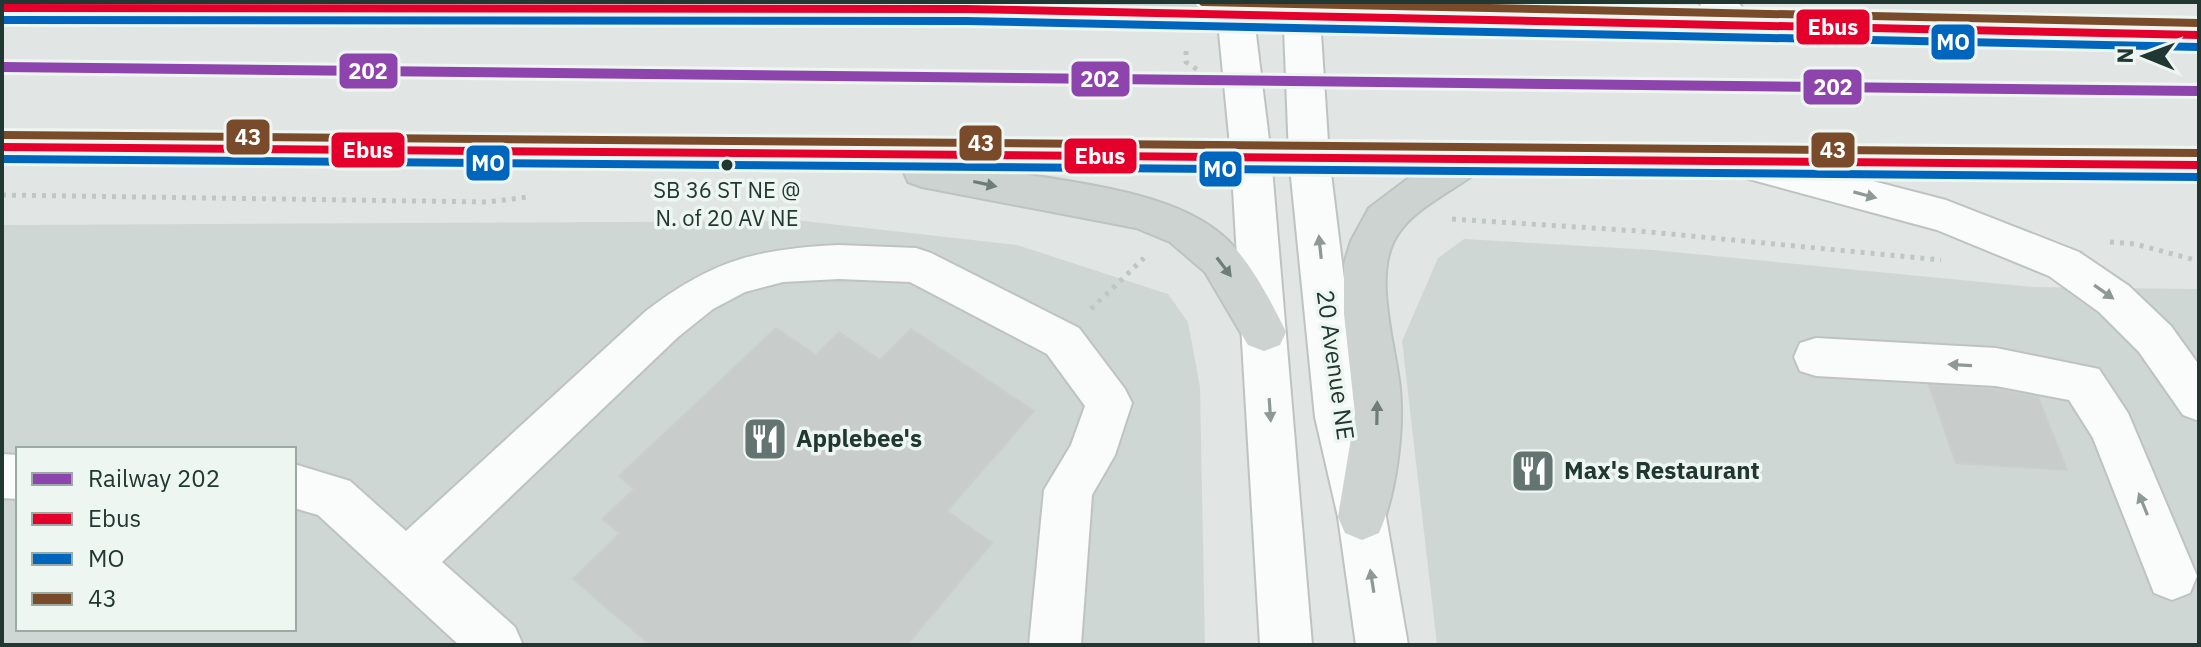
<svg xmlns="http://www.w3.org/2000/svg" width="2201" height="647" viewBox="0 0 2201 647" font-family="'IBM Plex Sans',sans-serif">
<rect width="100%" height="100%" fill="#e1e6e4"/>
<path fill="#cfd7d4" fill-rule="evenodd" d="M 804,221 L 1017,245 L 1168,294 L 1188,322 L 1200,387 L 1205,645 L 2,645 L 2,225 ZM 18,449 L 294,449 L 294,629 L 18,629 Z
M 1464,239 L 1653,250 L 2033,287 L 2199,289 L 2199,645 L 1437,645 L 1402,341 L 1438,258 Z"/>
<path fill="#c8cdcb" stroke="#cacfcd" stroke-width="2" d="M 776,328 L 816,355 L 839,332 L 880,360 L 911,329 L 1034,411 L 947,511 L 992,543 L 907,645 L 650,645 L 573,579 L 620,533 L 602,519 L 634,489 L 619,476 Z
M 1929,385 L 1996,389 L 2038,397 L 2067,470 L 1956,463 Z"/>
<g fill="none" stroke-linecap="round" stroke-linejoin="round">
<g stroke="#bec3c1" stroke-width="4">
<path id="minor" d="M 1216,2 L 1252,2 L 1271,156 L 1312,645 L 1260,645 L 1231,156 Z
M 1283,2 L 1319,2 L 1329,157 L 1361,417 L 1386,517 L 1408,645 L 1356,645 L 1338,517 L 1315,417 L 1289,157 Z
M 1699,2 L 1738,2 L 1756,26 L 1751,35 C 1725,43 1711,23 1699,2 Z
M 1737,146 L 1946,200 L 2079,252 L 2129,286 L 2171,326 L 2199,365 L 2199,421 L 2183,415 L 2139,352 L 2099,312 L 2049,276 L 1937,230 L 1723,172 L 1717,161 L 1723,150 Z
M 839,245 L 916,248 L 931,253 L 1079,328 L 1125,389 L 1132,403 L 1115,455 L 1092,495 L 1081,645 L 1029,645 L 1044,490 L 1071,445 L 1085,406 L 1047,354 L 910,282 L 839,279 L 783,282 L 745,292 L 713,309 L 678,337 L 442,562 L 515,627 L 523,645 L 459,645 L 318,515 L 294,508 L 294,464 L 350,481 L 406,531 L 646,311 C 713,260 756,249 839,245 Z
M 1816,338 L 1996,348 L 2099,369 L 2128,413 L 2197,576 L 2190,593 L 2172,600 L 2154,593 L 2093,438 L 2069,400 L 1996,386 L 1816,376 L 1800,371 L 1794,357 L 1800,343 Z
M 2,454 L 18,455 L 18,499 L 2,498 Z"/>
</g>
<g stroke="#bcc3c1" stroke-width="4">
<path id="major" d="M 2,2 L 1241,2 L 2199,22 L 2199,48 L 966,22 L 2,21 Z
M 2,132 L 2199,150 L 2199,180 L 1475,174 C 1450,192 1414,209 1398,234 C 1371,273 1396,345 1400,389 C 1404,431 1396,495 1379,533 L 1362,540 L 1345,533 L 1338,517 L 1355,414 L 1344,314 L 1344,264 L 1351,241 L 1369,208 L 1414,174 L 1001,170 C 1072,184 1186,190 1235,248 C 1255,271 1273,305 1286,332 L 1280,345 L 1264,351 L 1248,345 L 1205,272 L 1170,242 L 1136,228 L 922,187 L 908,182 L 903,170 L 2,162 Z"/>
</g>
<path stroke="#bfc7c5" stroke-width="5" stroke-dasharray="4 6" stroke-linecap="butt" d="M 1186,51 L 1186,62 L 1198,70
M 2,195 L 487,202 L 528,197
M 1452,219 L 1639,231 L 1941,260
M 2110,242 L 2135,244 L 2199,261
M 1091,309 L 1144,258"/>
<use href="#minor" fill="#fafbfb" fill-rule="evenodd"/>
<use href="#major" fill="#ccd3d1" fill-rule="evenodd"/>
<g stroke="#eef6f2" stroke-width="14">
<path id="bus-1" d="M 2,8 L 966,9 L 2199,35
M 2,147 L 2199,165"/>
</g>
<g stroke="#eef6f2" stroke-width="14">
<path id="bus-2" d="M 2,20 L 966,21 L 2199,47
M 2,159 L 2199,177"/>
</g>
<g stroke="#eef6f2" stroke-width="14">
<path id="bus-3" d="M 1203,2 L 2199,23
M 2,135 L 2199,153"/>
</g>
<use href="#bus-1" stroke="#e4002b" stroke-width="8"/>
<use href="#bus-2" stroke="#0065bd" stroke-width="8"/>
<use href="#bus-3" stroke="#7a4b2a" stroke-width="8"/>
<g stroke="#eef6f2" stroke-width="16">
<path id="rail-1" d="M 2,67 L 2199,91"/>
</g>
<use href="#rail-1" stroke="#8e44ad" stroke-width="10"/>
</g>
<defs><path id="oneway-solid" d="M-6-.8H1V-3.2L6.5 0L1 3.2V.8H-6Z" transform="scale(2)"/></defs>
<g fill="#6e7d79">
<use href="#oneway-solid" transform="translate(985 184) rotate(12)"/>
<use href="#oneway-solid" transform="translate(1224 267) rotate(53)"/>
<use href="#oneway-solid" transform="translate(1377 413) rotate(-89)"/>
</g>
<g fill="#8e9996">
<use href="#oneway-solid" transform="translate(1865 195) rotate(15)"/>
<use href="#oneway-solid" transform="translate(1320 247) rotate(-96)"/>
<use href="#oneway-solid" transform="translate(2104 292) rotate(35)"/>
<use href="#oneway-solid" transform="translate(1960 365) rotate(-177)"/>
<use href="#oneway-solid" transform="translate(1270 410) rotate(86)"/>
<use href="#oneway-solid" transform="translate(2143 504) rotate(-112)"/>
<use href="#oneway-solid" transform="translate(1372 581) rotate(-99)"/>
</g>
<defs>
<g id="restaurant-square" transform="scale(2.3)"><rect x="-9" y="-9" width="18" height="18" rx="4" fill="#647470" stroke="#eef6f2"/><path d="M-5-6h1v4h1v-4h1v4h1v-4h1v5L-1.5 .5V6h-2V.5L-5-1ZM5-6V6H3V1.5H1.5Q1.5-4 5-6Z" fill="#fff"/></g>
</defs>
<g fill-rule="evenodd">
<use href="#restaurant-square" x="765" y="439"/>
<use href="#restaurant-square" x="1533" y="471"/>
</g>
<circle fill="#213731" stroke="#eef6f2" stroke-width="3" cx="727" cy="165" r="7"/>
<g text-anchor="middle" stroke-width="7" stroke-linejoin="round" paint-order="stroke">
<g font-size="22" fill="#213731" stroke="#eef6f2">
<text x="727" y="198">SB 36 ST NE @<tspan x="727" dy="28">N. of 20 AV NE</tspan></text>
</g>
<g font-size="24" fill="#213731" stroke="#eef6f2">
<text transform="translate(1335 365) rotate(82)" y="8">20 Avenue NE</text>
</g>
<g font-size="24" font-weight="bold" fill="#213731" stroke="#eef6f2" text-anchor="start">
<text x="796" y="447">Applebee's</text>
<text x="1564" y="479">Max's Restaurant</text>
</g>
</g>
<g stroke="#eef6f2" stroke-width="3">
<rect x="1795" y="8" width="76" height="38" rx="8" fill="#e4002b"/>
<rect x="1930" y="23" width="46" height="38" rx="8" fill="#0065bd"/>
<rect x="338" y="52" width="61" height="38" rx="8" fill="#8e44ad"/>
<rect x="1070" y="60" width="61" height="38" rx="8" fill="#8e44ad"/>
<rect x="1802" y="68" width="61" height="38" rx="8" fill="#8e44ad"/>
<rect x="225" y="118" width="46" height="38" rx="8" fill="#7a4b2a"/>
<rect x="958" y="124" width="45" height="38" rx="8" fill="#7a4b2a"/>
<rect x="330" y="131" width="76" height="38" rx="8" fill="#e4002b"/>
<rect x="1810" y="131" width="46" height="38" rx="8" fill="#7a4b2a"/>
<rect x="1063" y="137" width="75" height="38" rx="8" fill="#e4002b"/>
<rect x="465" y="144" width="46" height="38" rx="8" fill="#0065bd"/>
<rect x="1198" y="150" width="45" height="38" rx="8" fill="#0065bd"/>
</g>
<g font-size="22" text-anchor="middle" font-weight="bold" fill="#fff">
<text x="1833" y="35">Ebus</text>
<text x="1953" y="50">MO</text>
<text x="368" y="79">202</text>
<text x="1100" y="87">202</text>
<text x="1833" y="95">202</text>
<text x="248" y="145">43</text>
<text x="981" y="151">43</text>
<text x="368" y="158">Ebus</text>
<text x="1833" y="158">43</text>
<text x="1100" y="164">Ebus</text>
<text x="488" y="171">MO</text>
<text x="1220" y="177">MO</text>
</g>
<rect width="2201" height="647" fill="none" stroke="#213731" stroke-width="8"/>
<rect x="16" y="447" width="280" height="184" fill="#eef6f2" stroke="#9caaa5" stroke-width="2"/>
<rect x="32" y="473" width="40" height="12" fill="#8e44ad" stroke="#9caaa5" stroke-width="2"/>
<text x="88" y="487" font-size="24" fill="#213731">Railway 202</text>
<rect x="32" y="513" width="40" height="12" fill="#e4002b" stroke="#9caaa5" stroke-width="2"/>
<text x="88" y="527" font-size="24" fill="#213731">Ebus</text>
<rect x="32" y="553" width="40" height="12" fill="#0065bd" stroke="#9caaa5" stroke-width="2"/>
<text x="88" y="567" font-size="24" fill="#213731">MO</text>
<rect x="32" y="593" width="40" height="12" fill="#7a4b2a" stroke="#9caaa5" stroke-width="2"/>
<text x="88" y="607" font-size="24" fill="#213731">43</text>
<g transform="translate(2145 56) rotate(271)" stroke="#eef6f2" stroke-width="6" paint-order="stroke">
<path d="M0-6L14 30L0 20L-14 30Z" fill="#213731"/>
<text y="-12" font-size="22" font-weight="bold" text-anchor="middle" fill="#213731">N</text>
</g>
</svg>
